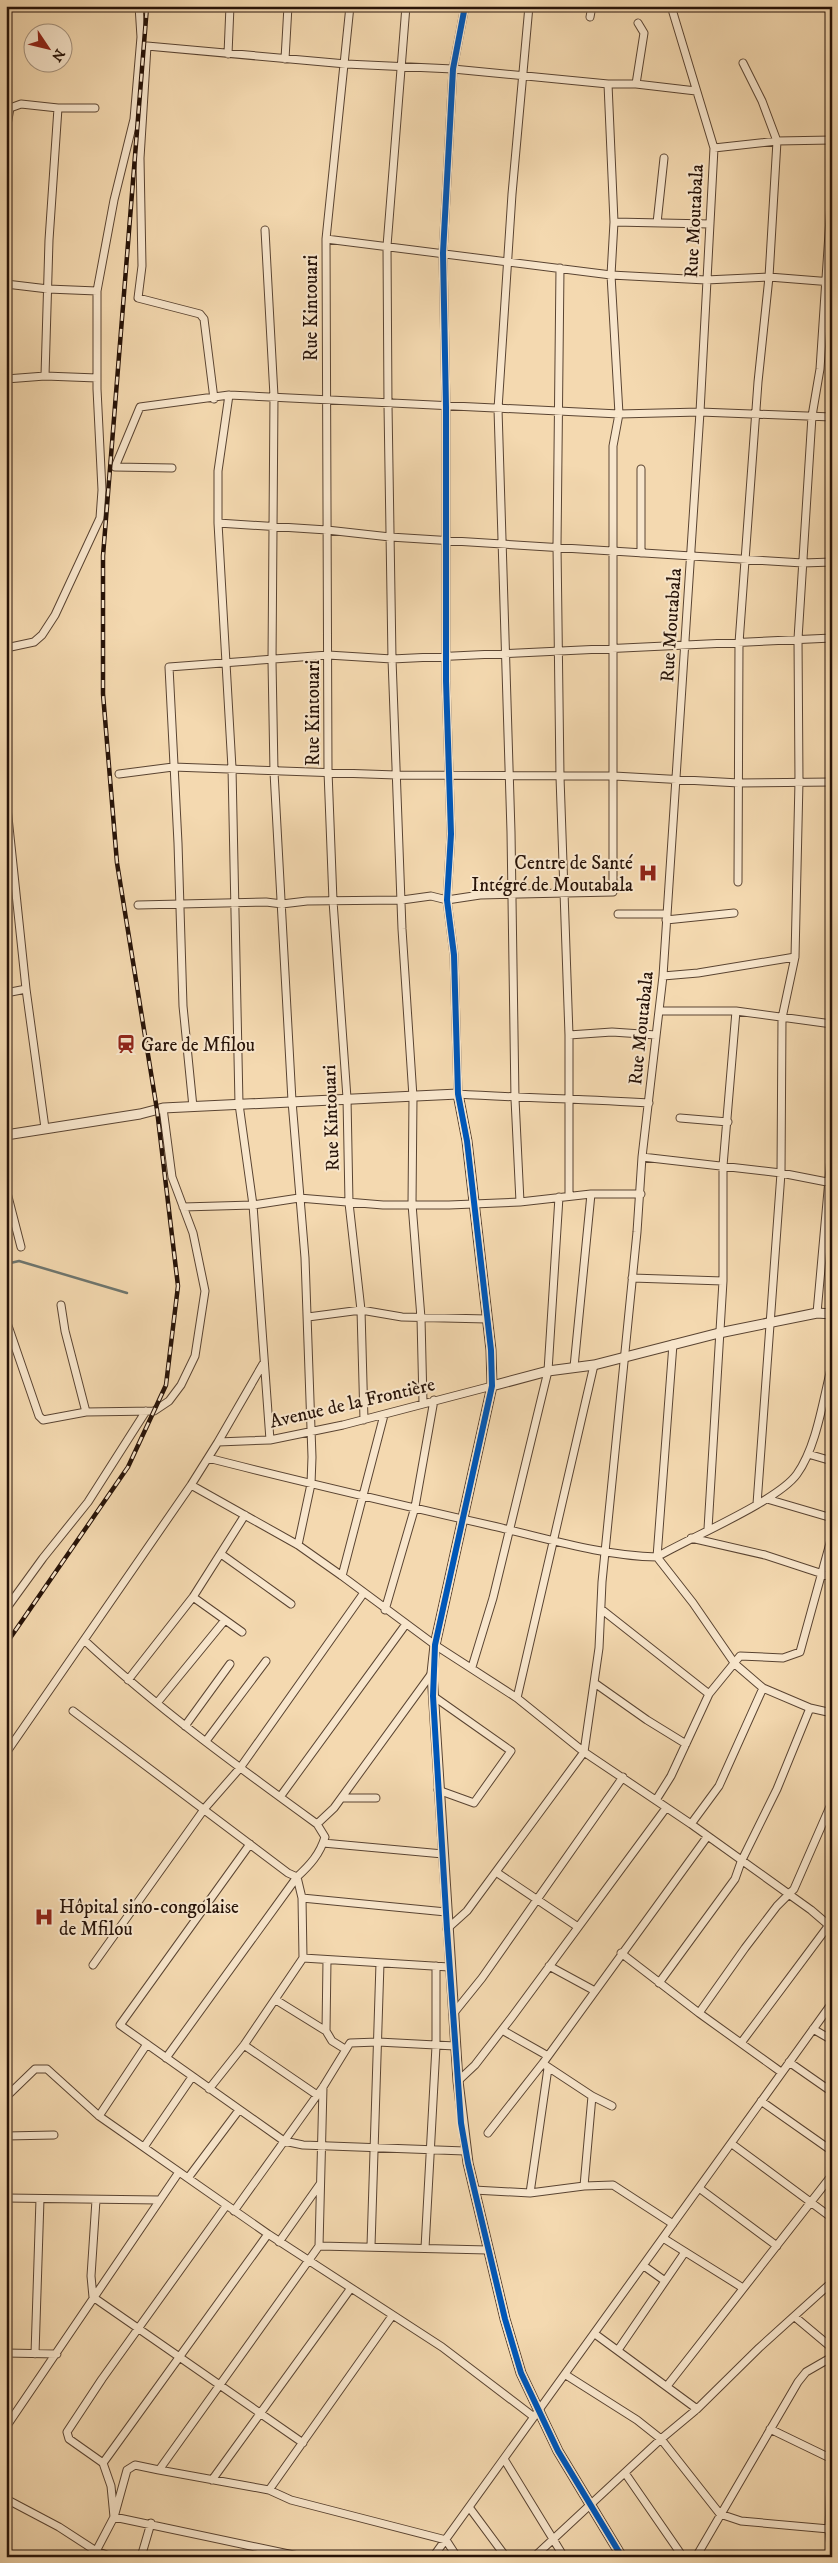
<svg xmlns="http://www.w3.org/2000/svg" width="838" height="2563" viewBox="0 0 838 2563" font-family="'IM FELL DW Pica',serif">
<rect width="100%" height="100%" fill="#f4d9b0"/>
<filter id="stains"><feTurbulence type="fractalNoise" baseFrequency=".004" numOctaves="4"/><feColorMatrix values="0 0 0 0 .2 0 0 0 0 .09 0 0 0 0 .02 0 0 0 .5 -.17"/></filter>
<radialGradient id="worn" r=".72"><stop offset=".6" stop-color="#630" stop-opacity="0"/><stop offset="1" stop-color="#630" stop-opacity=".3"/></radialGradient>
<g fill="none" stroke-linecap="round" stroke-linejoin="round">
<path stroke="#6e766f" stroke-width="2.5" d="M 830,60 L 832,53
M 6,1264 L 19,1261 L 127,1293"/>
<g stroke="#5a4432" stroke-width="9">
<path id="minor" d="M 350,6 L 326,239 L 328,771 L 333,901 L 347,1098 L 349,1203 L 361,1310 L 364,1420
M 406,6 L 387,246 L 388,405 L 392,659 L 402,929 L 413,1097 L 412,1204 L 421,1318 L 423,1403
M 465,6 L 453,69 L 443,253 L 446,407 L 446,681 L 451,834 L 447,900 L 454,955 L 458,1094 C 522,1098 585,1099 649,1103
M 590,17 L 592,6
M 228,54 L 230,6
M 285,59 L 288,6
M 636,84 L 644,33 L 638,23
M 6,131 L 10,108 L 21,104 L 58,108 L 95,108
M 714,148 L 777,141 L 832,140
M 614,222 L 710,224
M 657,223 L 664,158
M 265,230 L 274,396 L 272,661 L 274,772 L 292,1101 L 305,1258 L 312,1457 L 311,1484 L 298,1545
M 326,239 L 611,275 L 706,280 L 769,277 L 832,282
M 560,268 L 557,546 L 560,777 L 569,1035 L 569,1196
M 6,284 L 48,289 L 97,291
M 45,376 L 49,240 L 58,108
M 6,379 L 45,376 L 97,378
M 229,395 L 218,471 L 218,523 L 232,768 L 239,1104 L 253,1205 L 270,1440
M 214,399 L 204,319 L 200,314 L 138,298 L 142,266 L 140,158 L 147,46 L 346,64 L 453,69 L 608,84 L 636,84 L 696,91
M 172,468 L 115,467 L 140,407 L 229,395 L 619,414 L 700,412 L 832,417
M 218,523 L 327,530 L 390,537 L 803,563 L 832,562
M 641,553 L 641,469
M 6,648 L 34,642 L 42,635 L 55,615 L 100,518 L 102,490 L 97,389 L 97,291 L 114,200 L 134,119 L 141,37 L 139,6
M 119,774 L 173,767 L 396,775 L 614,776 L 739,783 L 832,782
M 6,798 L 26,989 L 45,1128
M 738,882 L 739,643 L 758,382 L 769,277 L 777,141 L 762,101 L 743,63
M 138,905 L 266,902 L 282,904 L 307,901 L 402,900 L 431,896 L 447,900 L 480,895 L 613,892 L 613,446 L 619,414 L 611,275 L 614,222 L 608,84
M 618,914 L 666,914
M 666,920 L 734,913
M 663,976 L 698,973 L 795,957
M 6,993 L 26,989
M 660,1011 L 736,1011 L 832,1024
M 569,1035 L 612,1032 L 656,1035
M 193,1107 L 183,1006 L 178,843 L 169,667 L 328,655 L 392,659 L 832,638
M 680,1118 L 728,1122
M 642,1157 L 781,1173 L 832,1183
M 6,1189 L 21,1247
M 520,1202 L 515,1099 L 511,832 L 498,409 L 512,194 L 529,6
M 183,1207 L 253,1205 L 299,1198 L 383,1205 L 449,1205 L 520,1202 L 591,1194 L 641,1194
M 632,1278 L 723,1281
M 61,1305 L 65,1331 L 86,1412
M 817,1313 L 832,1146
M 308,1317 L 361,1310 L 402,1317 L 487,1319
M 6,1320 L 39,1416 L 43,1420 L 86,1412 L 154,1411 L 169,1401 L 181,1385 L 195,1356 L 205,1291 L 193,1233 L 172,1177 L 163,1108
M 673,1344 L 657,1557 L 693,1603 L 735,1664 L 763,1688 L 810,1708 L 832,1713
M 574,1367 L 591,1194
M 218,1442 L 263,1364
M 808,1454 L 832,1461
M 208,1458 C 302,1482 397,1504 493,1526 C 546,1538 602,1556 657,1557 C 689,1538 778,1501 797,1474 C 817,1446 823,1399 832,1365
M 191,1485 L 298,1545 L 342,1576 L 435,1645 L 517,1698 L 584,1752 L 691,1824 L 811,1910 L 832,1928
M 767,1499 L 832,1518
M 757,1504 L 781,1173 L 782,1018 L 795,957 L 799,781 L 798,639 L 812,416 L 820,369 L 832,188
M 708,1529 L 723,1281 L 723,1166 L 736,1011
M 691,1538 L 765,1555 L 832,1577
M 221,1554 L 291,1604
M 342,1576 L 384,1415
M 193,1597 L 242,1632
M 6,1609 L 43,1558 L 88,1502 L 146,1411
M 601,1609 L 709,1694
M 385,1610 L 415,1507 L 434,1400
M 84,1640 C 157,1708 237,1766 317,1824 L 325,1837 C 320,1854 310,1865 297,1877 L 166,2058
M 472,1667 L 493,1598 L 548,1371 L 559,1197
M 128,1680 L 193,1597 L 245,1515
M 596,1684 L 647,1720 L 686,1744
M 433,1696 L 511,1751 L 474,1803 L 438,1790
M 517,1698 L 594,1365
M 157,1703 L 225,1620
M 73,1711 L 288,1873 L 297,1877
M 185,1726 L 230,1664
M 206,1741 L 266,1661
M 6,1753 L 191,1485 L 218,1442 L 270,1440 L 343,1425 L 492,1386
M 280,1797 L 406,1624
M 342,1798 L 376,1798
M 656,1800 L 671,1776 L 709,1694 L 740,1656 L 783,1658 L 800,1652 L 832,1536
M 317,1824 L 334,1808 L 432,1673
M 691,1824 L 719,1786 L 763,1688
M 323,1843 L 443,1854
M 250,1844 L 120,2025 L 284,2141 L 303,2145 L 465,2151
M 496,1872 L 578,1927
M 302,1898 L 446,1912
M 447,1929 L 467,1911 L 584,1752 L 599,1648 L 602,1582 L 637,1232 L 642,1157 L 663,976 L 700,412 L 714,148 L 671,6
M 621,1953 L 699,2013 L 781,2072
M 303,1958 L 449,1967
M 327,1960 L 326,2031 L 332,2041 L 345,2049
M 93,1965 L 205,1808 L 240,1768 L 363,1594
M 549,1966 L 595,1991
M 659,1983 L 735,1879 L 741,1862 L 777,1789 L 810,1708
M 276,2000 L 326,2031
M 699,2013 L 745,1948 L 777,1906 L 794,1889 L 832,1802
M 453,2014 L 482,1978 L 623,1777
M 813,2029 L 832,2040
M 502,2030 L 548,2056
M 741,2043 L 832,1921
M 244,2045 L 317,2095
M 789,2062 L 832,2092
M 545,2065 L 592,2096 L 612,2106
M 458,2081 L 475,2065 L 512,2017 L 666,1808
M 209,2089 L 244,2045 L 303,1958 L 302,1898 L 297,1877
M 6,2097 L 35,2069 L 47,2069 L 99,2116 L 268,2234 L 442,2347 L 534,2417
M 761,2101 L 832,2151
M 99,2116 L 147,2044
M 488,2133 L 543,2063 L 707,1837
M 6,2136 L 54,2135
M 732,2144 L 832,2218
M 144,2147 L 192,2077
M 188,2178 L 239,2110
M 584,2186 L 592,2096
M 699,2188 L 777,2246
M 474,2190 L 530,2193 L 584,2186 L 613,2185 L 673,2224
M 530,2193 L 548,2068
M 6,2198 L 159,2200
M 96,2200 L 91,2276 L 93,2297 L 303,2443
M 226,2206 L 102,2379 L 67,2432 L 69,2439 L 103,2463 L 111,2486 L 114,2517 L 303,2557
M 234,2211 L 323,2087 L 350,2043 L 378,2042 L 455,2046
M 663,2238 L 743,2288
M 279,2242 L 320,2184
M 319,2246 L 488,2250
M 371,2246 L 380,1963
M 425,2248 L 436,2046 L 436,1966
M 644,2266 L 665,2281
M 795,2317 L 832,2348
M 595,2334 L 697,2409
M 618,2350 L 685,2252
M 6,2353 L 57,2354
M 35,2354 L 40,2199
M 566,2375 L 637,2420 L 661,2439 L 720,2514 L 741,2521 L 829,2529
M 667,2386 L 832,2175
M 6,2427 L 179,2172
M 770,2429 L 832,2459
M 504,2459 L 564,2557
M 103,2463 L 268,2234
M 159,2470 L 269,2490 L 291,2500 L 446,2540 L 457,2557
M 625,2473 L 683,2557
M 212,2480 L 351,2288
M 269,2490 L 392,2316
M 6,2499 L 59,2527 L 96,2551 L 112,2557
M 469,2507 L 506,2557
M 93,2557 L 114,2517 L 127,2470 L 135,2465 L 159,2470 L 319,2246 L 323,2087
M 141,2557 L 151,2523
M 433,2557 L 832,2003
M 534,2557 L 661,2439 L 697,2409 L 759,2348 L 832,2282
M 696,2557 L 798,2382 L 806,2372 L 832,2357
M 832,2557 L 829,2529 L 832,2449"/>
</g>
<g stroke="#5a4432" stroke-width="11">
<path id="tertiary" d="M 6,1135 L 140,1114 L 163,1108 L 458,1094 L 467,1141 L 491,1350 L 492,1386 L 435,1645 L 432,1673 L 458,2081 L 468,2163 L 505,2319 L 521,2373 L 558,2451 L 622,2557
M 492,1386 L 548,1371 L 594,1365 L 719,1333 L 817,1313 L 832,1314"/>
</g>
<use href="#minor" stroke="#f8e6cc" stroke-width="7"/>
<use href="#tertiary" stroke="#f8e6cc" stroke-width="9"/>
<g stroke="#271308" stroke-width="4.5">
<path id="rail" d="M 6,1644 L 128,1467 L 166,1385 L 178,1286 L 157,1110 L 117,863 L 103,694 L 103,556 L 147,6"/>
</g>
<use href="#rail" stroke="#f8e6cc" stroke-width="2.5" stroke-dasharray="8" stroke-linecap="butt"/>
<g stroke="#f8e6cc" stroke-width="9">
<path id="cycleway" d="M 465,6 L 453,69 L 443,253 L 446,407 L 446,681 L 451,834 L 447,900 L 454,955 L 458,1094 L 467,1141 L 491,1350 L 492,1386 L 435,1645 L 433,1696 L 447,1929 L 461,2123 L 468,2163 L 505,2319 L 521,2373 L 558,2451 L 622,2557"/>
</g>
<use href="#cycleway" stroke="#0057b8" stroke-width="6"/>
</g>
<defs>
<g id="hospital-bare" transform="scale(1.5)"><path d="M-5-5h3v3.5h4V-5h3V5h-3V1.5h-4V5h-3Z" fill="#8f2418" stroke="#f8e6cc" stroke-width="2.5" paint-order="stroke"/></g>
<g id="station-bare" transform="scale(1.5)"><path d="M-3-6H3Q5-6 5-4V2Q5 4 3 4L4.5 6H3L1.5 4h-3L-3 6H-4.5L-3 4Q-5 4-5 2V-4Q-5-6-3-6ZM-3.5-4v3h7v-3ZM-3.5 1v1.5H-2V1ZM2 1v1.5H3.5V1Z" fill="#8f2418" stroke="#f8e6cc" stroke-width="2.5" paint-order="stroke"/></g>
</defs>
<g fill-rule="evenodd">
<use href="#hospital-bare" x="648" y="873"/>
<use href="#station-bare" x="126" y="1044"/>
<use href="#hospital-bare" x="44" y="1917"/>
</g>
<g text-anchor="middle" stroke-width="4" stroke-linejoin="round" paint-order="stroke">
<g font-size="19" fill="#271308" stroke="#f8e6cc">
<text transform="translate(693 221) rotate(-87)" y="7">Rue Moutabala</text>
<text transform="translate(310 308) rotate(-90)" y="7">Rue Kintouari</text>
<text transform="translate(670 625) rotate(-86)" y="7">Rue Moutabala</text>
<text transform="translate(312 713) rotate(-90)" y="7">Rue Kintouari</text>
<text transform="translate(640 1028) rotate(-84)" y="7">Rue Moutabala</text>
<text transform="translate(330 1118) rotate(-92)" y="7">Rue Kintouari</text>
<text transform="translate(352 1402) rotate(-13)" y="7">Avenue de la Frontière</text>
</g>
<g font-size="19" fill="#271308" stroke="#f8e6cc" text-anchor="start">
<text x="633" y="869" text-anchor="end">Centre de Santé<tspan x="633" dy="22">Intégré de Moutabala</tspan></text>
<text x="141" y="1051">Gare de Mfilou</text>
<text x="59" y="1913">Hôpital sino-congolaise<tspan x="59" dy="22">de Mfilou</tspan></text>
</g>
</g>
<rect width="838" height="2563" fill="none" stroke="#f4d9b0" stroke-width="25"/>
<rect x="8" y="8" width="823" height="2548" fill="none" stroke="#271308" stroke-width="2.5"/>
<rect x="12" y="12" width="813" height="2538" fill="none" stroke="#271308"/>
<g transform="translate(48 48) rotate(125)"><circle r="24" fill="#f8e6cc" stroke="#a4927e"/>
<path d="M0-4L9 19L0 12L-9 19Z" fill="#8f2418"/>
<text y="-8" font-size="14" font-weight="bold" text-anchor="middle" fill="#271308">N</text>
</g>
<rect width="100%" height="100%" filter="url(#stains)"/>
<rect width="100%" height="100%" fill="url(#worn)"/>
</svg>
